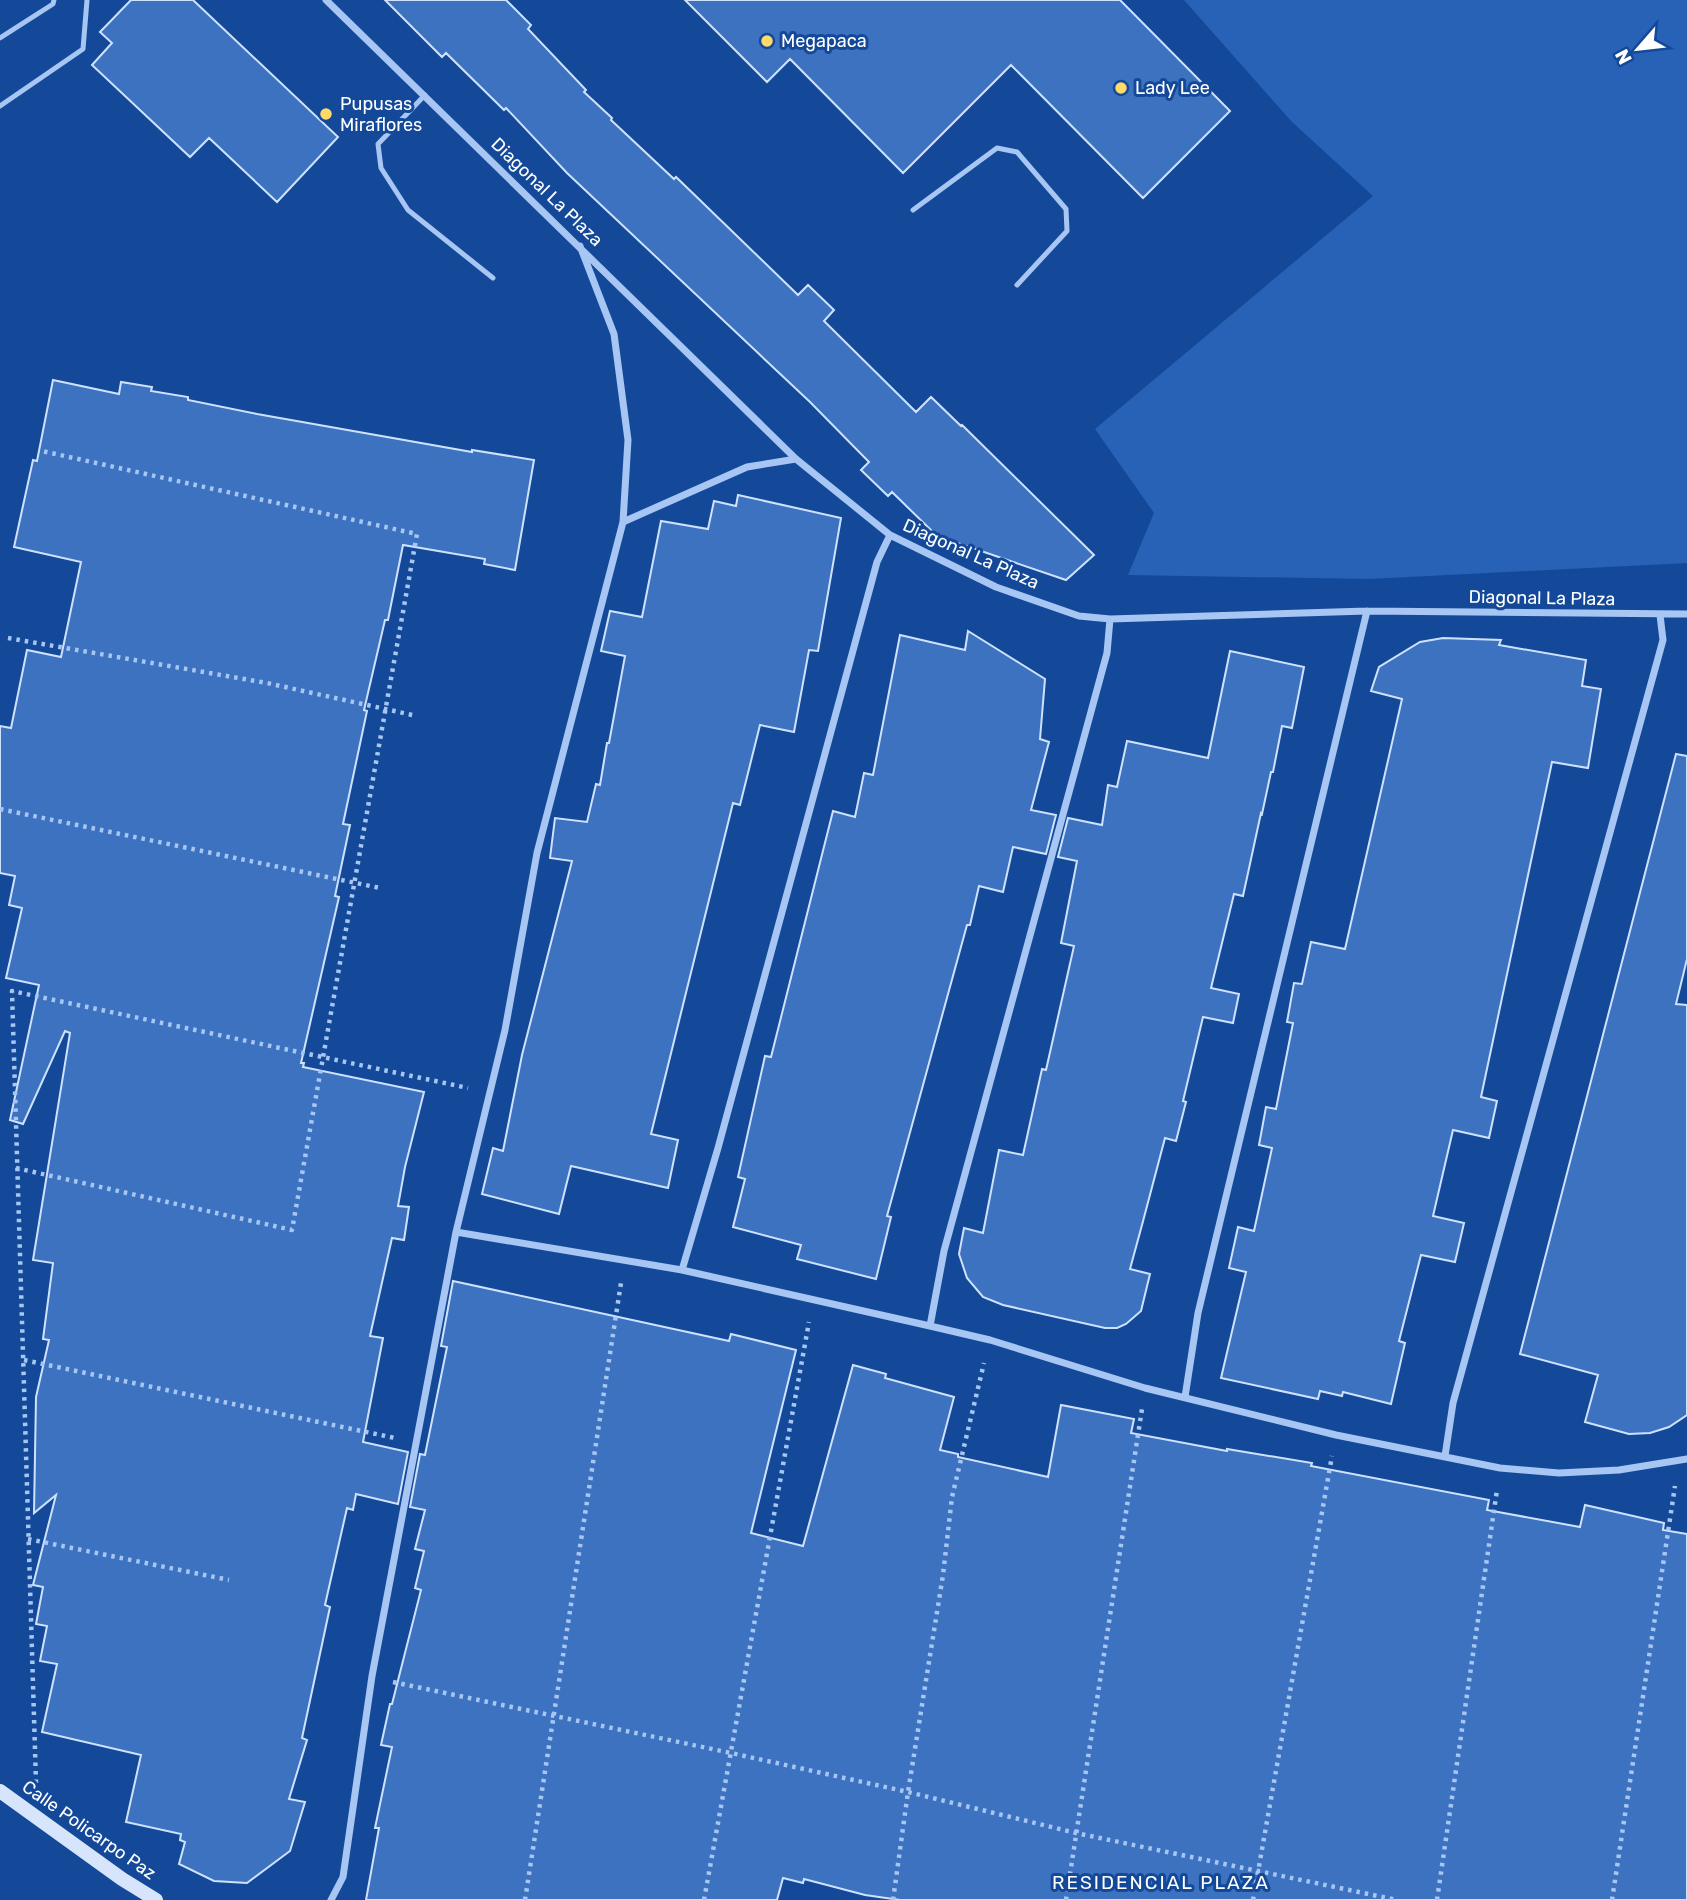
<svg xmlns="http://www.w3.org/2000/svg" width="1687" height="1900" viewBox="0 0 1687 1900" font-family="Rubik,sans-serif">
<rect width="100%" height="100%" fill="#144999"/>
<path fill="#2762b7" d="M 1184,0 L 1687,0 L 1687,563 L 1369,579 L 1128,575 L 1154,513 L 1095,429 L 1373,196 L 1292,122 Z"/>
<path fill="#3d72c1" stroke="#cfe2fd" stroke-width="2" d="M 131,0 L 193,0 L 338,137 L 277,202 L 209,138 L 190,157 L 92,65 L 112,43 L 100,32 Z
M 385,0 L 506,0 L 531,25 L 528,29 L 586,90 L 584,92 L 612,118 L 611,120 L 674,179 L 676,177 L 798,295 L 808,285 L 834,310 L 824,321 L 916,412 L 931,397 L 961,426 L 962,425 L 1094,555 L 1066,580 L 937,536 L 892,492 L 888,496 L 861,470 L 869,462 L 810,402 L 567,173 L 506,108 L 504,110 L 446,53 L 442,57 Z
M 685,0 L 1120,0 L 1230,111 L 1143,198 L 1011,65 L 903,173 L 790,59 L 767,82 Z
M 53,380 L 119,394 L 121,382 L 152,387 L 151,391 L 188,397 L 188,400 L 257,414 L 472,452 L 472,450 L 534,460 L 515,570 L 484,564 L 485,559 L 403,545 L 388,620 L 385,620 L 364,710 L 367,711 L 343,824 L 350,825 L 335,896 L 339,897 L 301,1063 L 304,1063 L 303,1067 L 424,1092 L 405,1167 L 398,1206 L 409,1207 L 404,1240 L 392,1238 L 370,1336 L 383,1338 L 363,1442 L 408,1452 L 398,1504 L 356,1494 L 353,1510 L 347,1508 L 325,1605 L 330,1607 L 302,1738 L 307,1740 L 289,1799 L 305,1802 L 290,1851 L 247,1883 L 214,1881 L 179,1864 L 185,1842 L 180,1840 L 181,1834 L 126,1822 L 141,1755 L 42,1732 L 57,1664 L 40,1661 L 47,1626 L 36,1624 L 43,1587 L 33,1585 L 56,1495 L 34,1513 L 36,1397 L 49,1340 L 43,1339 L 53,1263 L 33,1260 L 70,1033 L 65,1031 L 23,1124 L 10,1120 L 39,985 L 6,978 L 22,908 L 9,905 L 15,876 L 0,873 L 0,726 L 11,728 L 27,650 L 61,657 L 81,562 L 14,547 L 33,460 L 37,461 Z
M 738,495 L 841,518 L 818,651 L 809,650 L 794,732 L 760,725 L 740,805 L 733,803 L 651,1134 L 678,1140 L 668,1188 L 571,1166 L 559,1214 L 482,1194 L 493,1148 L 503,1151 L 522,1055 L 572,861 L 550,858 L 555,818 L 587,822 L 596,784 L 600,785 L 607,743 L 609,743 L 625,656 L 601,651 L 610,611 L 642,617 L 661,521 L 708,529 L 714,501 L 736,506 Z
M 968,631 L 1045,679 L 1040,739 L 1049,742 L 1031,810 L 1056,815 L 1046,854 L 1013,847 L 1003,892 L 979,886 L 970,925 L 967,925 L 887,1216 L 891,1217 L 876,1279 L 797,1259 L 801,1245 L 733,1227 L 745,1179 L 738,1177 L 765,1056 L 771,1057 L 833,811 L 855,817 L 864,773 L 873,775 L 900,635 L 965,650 Z
M 1443,638 L 1501,640 L 1499,645 L 1586,660 L 1582,686 L 1601,689 L 1588,768 L 1552,762 L 1481,1097 L 1497,1101 L 1489,1138 L 1453,1130 L 1433,1216 L 1464,1223 L 1455,1262 L 1421,1255 L 1399,1341 L 1405,1343 L 1391,1404 L 1343,1392 L 1342,1396 L 1320,1391 L 1318,1399 L 1221,1378 L 1246,1272 L 1229,1268 L 1238,1227 L 1254,1231 L 1272,1148 L 1259,1145 L 1266,1107 L 1276,1109 L 1293,1023 L 1287,1022 L 1294,983 L 1302,984 L 1311,942 L 1345,949 L 1402,699 L 1371,691 L 1379,667 L 1420,642 Z
M 1230,651 L 1304,667 L 1292,728 L 1282,726 L 1273,772 L 1271,772 L 1262,814 L 1261,813 L 1243,896 L 1234,894 L 1211,988 L 1239,994 L 1233,1023 L 1203,1017 L 1183,1101 L 1186,1102 L 1176,1141 L 1165,1138 L 1142,1225 L 1130,1269 L 1150,1274 L 1141,1311 L 1126,1324 L 1117,1328 L 1105,1328 L 1003,1305 L 983,1297 L 967,1278 L 959,1254 L 964,1228 L 983,1233 L 999,1150 L 1023,1155 L 1042,1069 L 1046,1070 L 1074,946 L 1061,943 L 1077,861 L 1058,857 L 1068,818 L 1102,825 L 1108,785 L 1117,787 L 1127,741 L 1208,758 Z
M 1676,754 L 1687,756 L 1687,959 L 1676,1004 L 1687,1005 L 1687,1415 L 1669,1427 L 1650,1433 L 1629,1434 L 1585,1422 L 1598,1375 L 1520,1354 Z
M 453,1281 L 729,1341 L 731,1334 L 796,1350 L 751,1533 L 803,1546 L 853,1365 L 886,1374 L 885,1378 L 954,1397 L 940,1450 L 958,1454 L 958,1457 L 1048,1477 L 1061,1405 L 1134,1419 L 1131,1433 L 1227,1451 L 1227,1449 L 1312,1463 L 1311,1466 L 1489,1500 L 1487,1510 L 1580,1527 L 1585,1505 L 1664,1523 L 1663,1530 L 1687,1534 L 1687,1900 L 900,1900 L 865,1895 L 804,1879 L 803,1883 L 783,1878 L 777,1900 L 366,1900 L 379,1828 L 375,1828 L 392,1747 L 381,1745 L 390,1704 L 392,1704 L 421,1590 L 415,1588 L 424,1551 L 415,1549 L 425,1510 L 410,1507 L 420,1454 L 425,1455 L 447,1347 L 441,1346 Z"/>
<g fill="none" stroke-linecap="round" stroke-linejoin="round">
<path stroke="#a7c6f3" stroke-width="4.5" stroke-dasharray="3.5 5" stroke-linecap="butt" d="M 8,638 L 267,683 L 417,716
M 0,809 L 380,888
M 16,1168 L 292,1230 L 417,534 L 42,451
M 24,1360 L 395,1438
M 28,1539 L 229,1580
M 393,1682 L 731,1753 L 908,1792 L 1076,1833 L 1397,1900
M 36,1783 L 12,991 L 468,1088
M 525,1900 L 621,1283
M 704,1900 L 809,1322
M 893,1900 L 908,1792 L 943,1575 L 952,1497 L 984,1363
M 1066,1900 L 1142,1409
M 1253,1900 L 1332,1456
M 1437,1900 L 1497,1490
M 1612,1900 L 1675,1486"/>
<path stroke="#a7c6f3" stroke-width="5" d="M 0,38 L 53,4 L 54,0
M 425,95 L 378,144 L 381,168 L 408,210 L 493,278
M 0,106 L 83,49 L 87,0
M 913,210 L 997,148 L 1017,152 L 1066,209 L 1067,231 L 1017,285"/>
<path stroke="#a7c6f3" stroke-width="7" d="M 326,0 L 796,459 L 890,535 L 996,587 L 1079,616 L 1110,619 L 1367,611 L 1687,614
M 623,522 L 747,467 L 796,459
M 456,1232 L 682,1270 L 930,1326 L 990,1340 L 1145,1388 L 1336,1435 L 1500,1468 L 1559,1473 L 1619,1470 L 1687,1459
M 682,1270 L 718,1148 L 877,562 L 890,535
M 930,1326 L 944,1251 L 1107,653 L 1110,619
M 1185,1397 L 1198,1313 L 1367,611
M 1445,1456 L 1453,1403 L 1663,640 L 1660,615
M 331,1900 L 343,1877 L 372,1676 L 456,1232 L 505,1030 L 537,853 L 623,522 L 628,440 L 614,334 L 580,246"/>
<path stroke="#d6e5fc" stroke-width="14" d="M 0,1791 L 122,1879 L 156,1900"/>
</g>
<g fill="#ffda69" stroke="#144999" stroke-width="2.5">
<circle cx="767" cy="41" r="7"/>
<circle cx="1121" cy="88" r="7"/>
<circle cx="326" cy="114" r="7"/>
</g>
<g text-anchor="middle" stroke-width="6" stroke-linejoin="round" paint-order="stroke">
<g font-size="18" fill="#fff" stroke="#144999" text-anchor="start">
<text x="781" y="47">Megapaca</text>
<text x="1135" y="94">Lady Lee</text>
<text x="340" y="110">Pupusas<tspan x="340" dy="21">Miraflores</tspan></text>
</g>
<g font-size="18" fill="#fff" stroke="#144999">
<text transform="translate(547 192) rotate(44)" y="6">Diagonal La Plaza</text>
<text transform="translate(971 554) rotate(24)" y="6">Diagonal La Plaza</text>
<text transform="translate(1542 598) rotate(1)" y="6">Diagonal La Plaza</text>
<text transform="translate(89 1830) rotate(35)" y="6">Calle Policarpo Paz</text>
</g>
<g font-size="19" letter-spacing="2" fill="#fff" stroke="#144999">
<text x="1161" y="1889">RESIDENCIAL PLAZA</text>
</g>
</g>
<g transform="translate(1638 49) rotate(242)" stroke="#144999" stroke-width="5" paint-order="stroke">
<path d="M0-5L12 26L0 18L-12 26Z" fill="#ffffff"/>
<text y="-10" font-size="19" font-weight="bold" text-anchor="middle" fill="#ffffff">N</text>
</g>
</svg>
